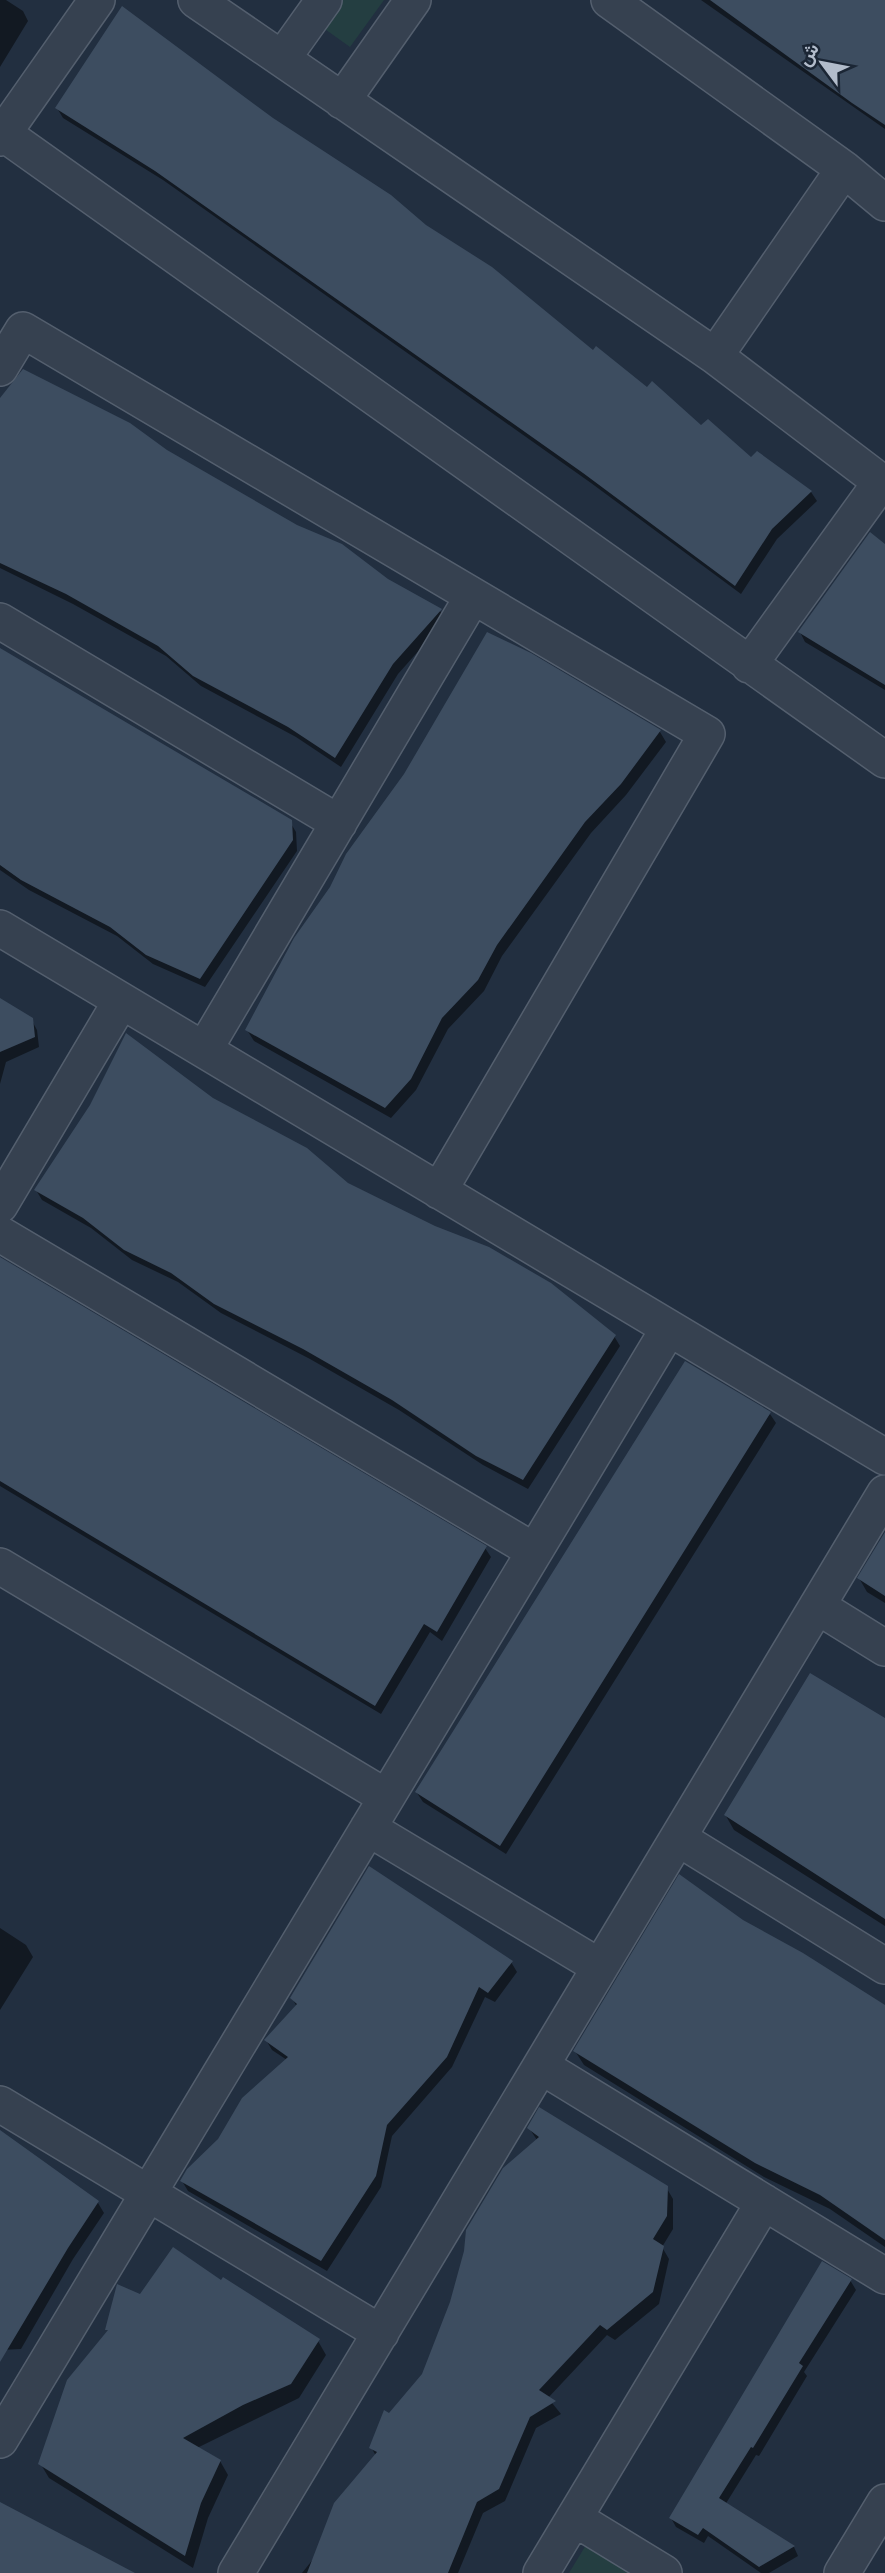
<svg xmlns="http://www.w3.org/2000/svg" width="885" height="2573" viewBox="0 0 885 2573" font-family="Karla,Vazirmatn,sans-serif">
<rect width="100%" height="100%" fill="#222f40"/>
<path fill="#243e41" d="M 341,0 L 384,0 L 350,47 L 322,27 Z
M 586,2545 L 632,2573 L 569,2573 Z"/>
<path fill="#0007" d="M 0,0 L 6,0 L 23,11 L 28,21 L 0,67 Z
M 701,0 L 885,0 L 885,129 Z
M 57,108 L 272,119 L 425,227 L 593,352 L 751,460 L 811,492 L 817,501 L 777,539 L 741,594 L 591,483 L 163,180 L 63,118 Z
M 0,401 L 166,451 L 440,611 L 446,620 L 398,674 L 341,767 L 296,737 L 201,686 L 166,656 L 73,604 L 0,568 Z
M 885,546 L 885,690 L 805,642 L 800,632 Z
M 0,650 L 290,822 L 296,832 L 297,851 L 205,987 L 153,964 L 117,936 L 29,890 L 0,870 Z
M 530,655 L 660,732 L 666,742 L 626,795 L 591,833 L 502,956 L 484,991 L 448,1029 L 416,1090 L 391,1118 L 254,1041 L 247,1030 Z
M 0,999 L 31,1019 L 37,1030 L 39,1047 L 6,1062 L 0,1084 Z
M 212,1100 L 347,1185 L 614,1336 L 620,1346 L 528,1489 L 483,1465 L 399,1410 L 310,1359 L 221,1313 L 178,1282 L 132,1260 L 91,1228 L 42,1200 L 36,1190 Z
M 0,1259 L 485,1548 L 491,1557 L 442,1641 L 430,1632 L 381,1714 L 0,1486 Z
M 770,1414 L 776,1423 L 506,1854 L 423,1802 L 417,1793 Z
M 885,1535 L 885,1603 L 867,1592 L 859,1578 Z
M 885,1719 L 885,1926 L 734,1830 L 726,1816 Z
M 742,1922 L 885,2007 L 885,2247 L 830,2209 L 764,2177 L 584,2065 L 575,2051 Z
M 0,1928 L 26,1945 L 33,1957 L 0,2010 Z
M 511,1962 L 517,1972 L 495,2002 L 485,1997 L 452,2067 L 392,2136 L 381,2187 L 327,2271 L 188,2191 L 182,2181 L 287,2060 L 272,2050 L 266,2040 L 297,2007 L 292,1998 Z
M 529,2128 L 666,2187 L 673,2199 L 673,2229 L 662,2247 L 669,2259 L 659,2304 L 615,2340 L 607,2335 L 548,2398 L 561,2414 L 536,2428 L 505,2501 L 483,2513 L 458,2573 L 302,2573 L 314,2558 L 376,2456 L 371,2447 L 390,2416 L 424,2375 L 537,2140 Z
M 0,2134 L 98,2203 L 104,2213 L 73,2259 L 21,2349 L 0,2350 Z
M 850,2280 L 856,2290 L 804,2372 L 807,2376 L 759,2456 L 756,2455 L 725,2505 L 794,2547 L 798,2556 L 769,2573 L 761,2573 L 708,2536 L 704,2543 L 676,2527 L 671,2518 Z
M 221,2283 L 318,2341 L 326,2355 L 299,2398 L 197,2448 L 220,2461 L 228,2475 L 208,2518 L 193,2568 L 49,2478 L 40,2463 L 108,2333 L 118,2287 L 141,2296 Z"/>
<path fill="#3d4d60" d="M 710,0 L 885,0 L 885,125 L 852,103 Z
M 122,6 L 273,118 L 391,195 L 426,225 L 492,267 L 593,350 L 596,346 L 647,387 L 652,381 L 701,425 L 708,419 L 751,457 L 757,451 L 812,491 L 772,529 L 735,586 L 583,473 L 155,171 L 55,108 Z
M 23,369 L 130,423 L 167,450 L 297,525 L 342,544 L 388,579 L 442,609 L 393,664 L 335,758 L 288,727 L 193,676 L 158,646 L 66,594 L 0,563 L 0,398 Z
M 870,532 L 885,544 L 885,685 L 798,632 Z
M 487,632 L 531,653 L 661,730 L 621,784 L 585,822 L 497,945 L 478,980 L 442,1018 L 411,1079 L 385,1108 L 245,1030 L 294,938 L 330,887 L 346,854 L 404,774 Z
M 0,648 L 292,820 L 293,840 L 200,979 L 146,955 L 110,927 L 21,880 L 0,865 Z
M 0,998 L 33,1018 L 35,1037 L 0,1052 Z
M 126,1033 L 213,1098 L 307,1148 L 348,1183 L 435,1226 L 489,1247 L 551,1283 L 616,1335 L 523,1480 L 476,1456 L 392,1400 L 303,1349 L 214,1304 L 171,1273 L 124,1250 L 83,1218 L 34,1190 L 90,1105 Z
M 0,1257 L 487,1546 L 437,1632 L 424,1624 L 375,1706 L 0,1481 Z
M 685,1361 L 771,1412 L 500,1846 L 415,1792 Z
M 885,1532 L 885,1596 L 857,1578 Z
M 810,1673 L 885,1718 L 885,1919 L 724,1815 Z
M 369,1866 L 513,1961 L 488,1993 L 479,1987 L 447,2057 L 387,2125 L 376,2176 L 321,2261 L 180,2181 L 187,2169 L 218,2139 L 242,2098 L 288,2057 L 264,2040 L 297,2004 L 290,1998 Z
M 679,1874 L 743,1920 L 803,1953 L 885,2005 L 885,2240 L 820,2195 L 755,2163 L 573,2051 Z
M 539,2107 L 668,2186 L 667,2216 L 653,2239 L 664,2246 L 653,2292 L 607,2330 L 600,2325 L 539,2390 L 556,2401 L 530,2417 L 499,2489 L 477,2502 L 448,2573 L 307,2573 L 334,2503 L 377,2452 L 369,2448 L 384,2410 L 389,2413 L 422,2374 L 450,2302 L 464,2251 L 466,2230 L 503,2168 L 539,2137 L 527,2128 Z
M 0,2130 L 99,2201 L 68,2248 L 0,2362 Z
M 173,2247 L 221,2280 L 223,2277 L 320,2339 L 291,2384 L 243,2405 L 183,2438 L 221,2460 L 201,2503 L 185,2556 L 38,2464 L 67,2380 L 108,2330 L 105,2330 L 117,2284 L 140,2294 Z
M 822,2261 L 852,2279 L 799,2363 L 803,2366 L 753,2448 L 751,2447 L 719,2498 L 795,2546 L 759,2567 L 703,2528 L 698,2535 L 669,2518 Z
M 0,2502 L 135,2573 L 0,2573 Z"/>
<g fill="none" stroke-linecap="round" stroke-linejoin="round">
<g stroke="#545f6e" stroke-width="38">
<path id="minor" d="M 196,0 L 715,356 L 885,485
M 609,0 L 844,169 L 885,203
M 282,59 L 324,0
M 342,101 L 413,0
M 0,131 L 885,760
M 0,138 L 97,0
M 715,356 L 844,169
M 0,368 L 23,330 L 707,734 L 439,1191
M 0,621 L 339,823
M 749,665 L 881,482
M 0,928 L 885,1457
M 204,1050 L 473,596
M 0,1205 L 121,1001
M 0,1234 L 534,1551
M 0,1566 L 386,1797
M 817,1606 L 885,1648
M 368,1828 L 600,1967
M 678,1838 L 885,1966
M 541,2066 L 885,2276
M 0,2104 L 381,2333
M 0,2440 L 669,1328
M 574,2518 L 664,2573
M 236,2573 L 885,1493
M 541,2573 L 764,2202
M 842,2573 L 885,2502"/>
</g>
<use href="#minor" stroke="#364150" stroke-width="35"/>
</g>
<g transform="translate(822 63) rotate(302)" stroke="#1b2635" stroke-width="5" paint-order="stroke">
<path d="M0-5L12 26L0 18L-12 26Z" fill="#b2bccb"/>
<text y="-10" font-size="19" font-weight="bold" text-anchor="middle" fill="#b2bccb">ش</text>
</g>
</svg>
